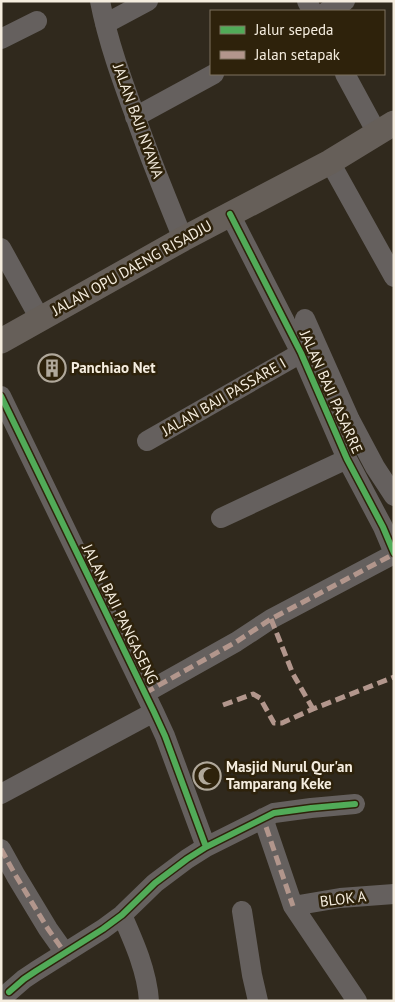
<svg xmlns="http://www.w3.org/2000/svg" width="395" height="1002" viewBox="0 0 395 1002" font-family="'PT Sans',sans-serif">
<rect width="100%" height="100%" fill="#30291d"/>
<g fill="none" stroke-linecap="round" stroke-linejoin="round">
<path stroke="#65605e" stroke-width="20" d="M 100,1 C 108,42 122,80 136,118 C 150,159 167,199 183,239
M 307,1 L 312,11
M 327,11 L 345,1
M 105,24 L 148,1
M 1,39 L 37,21
M 345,74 L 377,133
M 135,117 L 214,74
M 330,162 L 394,277
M 230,214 L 301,353 L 347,459 L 383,527 L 394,553
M 1,248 L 40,319
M 305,319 L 350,420 L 375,467 L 394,496
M 1,396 L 154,712 L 165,736 L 206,847
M 147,441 L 301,353
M 221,518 L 347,459
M 145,693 L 236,642 L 271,619 L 394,554
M 1,794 L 154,712
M 263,818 L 293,906 L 357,1001
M 1,849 L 16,876 L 48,929 L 65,953
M 293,906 L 340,898 L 394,894
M 242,911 L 252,975 L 258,1001
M 122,915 C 134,942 147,971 149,1001
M 9,992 L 24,979 L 36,971 L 103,929 L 122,915 L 155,883 L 187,859 L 206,847 L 274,813 L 311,808 L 355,804"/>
<path stroke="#665f59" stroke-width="25" d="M 1,341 L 183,239 L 330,162 L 394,123"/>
<path stroke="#b2968c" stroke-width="5" stroke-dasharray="10 5" stroke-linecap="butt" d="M 271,619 L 293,674 L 313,709
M 145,693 L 236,642 L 271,619 L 394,554
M 223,705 L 253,694 L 260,698 L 274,723 L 282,723 L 313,709 L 394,677
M 268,816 L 263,818 L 293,906
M 1,849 L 16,876 L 48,929 L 65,953"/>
<g stroke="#2e220b" stroke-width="9">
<path id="cycleway" d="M 230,214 L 301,353 L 347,459 L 383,527 L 394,553
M 1,396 L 154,712 L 165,736 L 206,847
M 9,992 L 24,979 L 36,971 L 103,929 L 122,915 L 155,883 L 187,859 L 206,847 L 274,813 L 311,808 L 355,804"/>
</g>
<use href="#cycleway" stroke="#51ab58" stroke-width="6"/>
</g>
<defs>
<g id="building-ring" transform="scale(1.4375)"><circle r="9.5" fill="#2e220b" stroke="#b0a89b" stroke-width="1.5"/><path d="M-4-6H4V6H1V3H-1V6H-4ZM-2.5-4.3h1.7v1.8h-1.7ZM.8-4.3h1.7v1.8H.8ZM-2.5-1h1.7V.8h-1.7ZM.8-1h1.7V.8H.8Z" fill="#b0a89b"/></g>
<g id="mosque-ring" transform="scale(1.4375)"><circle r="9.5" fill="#2e220b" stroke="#b0a89b" stroke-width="1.5"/><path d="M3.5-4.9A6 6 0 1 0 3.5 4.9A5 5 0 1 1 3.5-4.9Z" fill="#b0a89b"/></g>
</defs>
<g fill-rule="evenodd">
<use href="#building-ring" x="52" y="368"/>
<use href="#mosque-ring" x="207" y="776"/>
</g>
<g text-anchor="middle" stroke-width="5" stroke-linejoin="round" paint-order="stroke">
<g font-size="15" fill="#f5eddf" stroke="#2e220b">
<text transform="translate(138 121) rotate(70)" y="5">JALAN BAJI NYAWA</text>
<text transform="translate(132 268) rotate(-29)" y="5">JALAN OPU DAENG RISADJU</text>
<text transform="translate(331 392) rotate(66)" y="5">JALAN BAJI PASARRE</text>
<text transform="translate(224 397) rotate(-30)" y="5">JALAN BAJI PASSARE I</text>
<text transform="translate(120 614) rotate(64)" y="5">JALAN BAJI PANGASENG</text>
<text transform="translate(343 899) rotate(-7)" y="5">BLOK A</text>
</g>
<g font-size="15" font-weight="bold" fill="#f5eddf" stroke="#2e220b" text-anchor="start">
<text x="71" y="373">Panchiao Net</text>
<text x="226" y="772">Masjid Nurul Qur'an<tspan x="226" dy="17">Tamparang Keke</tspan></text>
</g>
</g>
<rect width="395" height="1002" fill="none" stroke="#f5eddf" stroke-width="5"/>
<rect x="210" y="10" width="175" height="65" fill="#2e220b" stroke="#7e7360"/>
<rect x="220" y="26" width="25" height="8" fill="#51ab58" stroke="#7e7360"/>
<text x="255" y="35" font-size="15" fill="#f5eddf">Jalur sepeda</text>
<rect x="220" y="51" width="25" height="8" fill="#b2968c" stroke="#7e7360"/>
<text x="255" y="60" font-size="15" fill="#f5eddf">Jalan setapak</text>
</svg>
